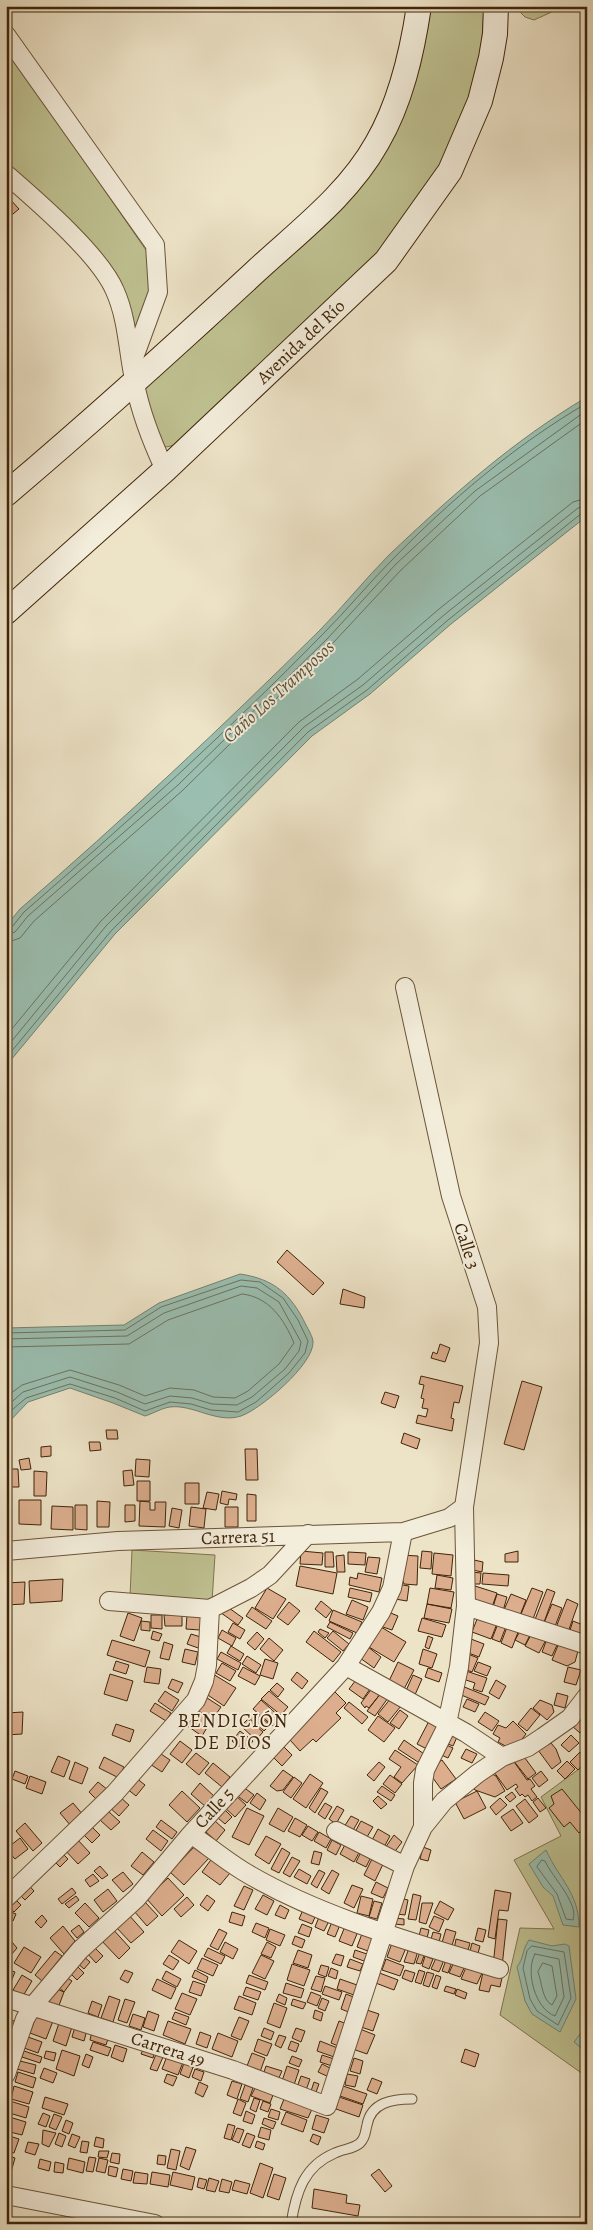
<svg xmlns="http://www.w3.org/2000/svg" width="593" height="2230" viewBox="0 0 593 2230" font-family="Alegreya,serif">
<rect width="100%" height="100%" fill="#ede3c7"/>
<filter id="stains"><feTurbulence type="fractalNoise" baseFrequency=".004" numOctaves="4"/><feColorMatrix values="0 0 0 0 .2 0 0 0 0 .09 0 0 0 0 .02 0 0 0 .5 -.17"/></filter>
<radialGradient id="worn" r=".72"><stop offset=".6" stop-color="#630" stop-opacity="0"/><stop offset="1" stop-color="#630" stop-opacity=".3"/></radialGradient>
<path fill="#bfc191" stroke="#80734d" d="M 427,6 L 484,6 L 481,58 L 469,103 L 433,180 L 368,265 L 174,445 L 167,447 L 163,445 L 141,391 L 213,328 L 375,166 L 404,110 L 420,67 Z
M 514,6 L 565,6 L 534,20 L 525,17 Z
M 6,48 L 148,253 L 150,303 L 135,343 L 66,219 L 6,165 Z
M 132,1550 L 215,1555 L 212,1602 L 130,1597 Z
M 587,1763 L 587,2077 L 500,2015 L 520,1928 L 554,1929 L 514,1860 L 561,1836 L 541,1797 Z"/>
<path fill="#9abeb0" stroke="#76816d" d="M 587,397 L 587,516 L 451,624 L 370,694 L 312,736 L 115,934 L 6,1066 L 6,926 L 20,909 C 123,820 222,727 319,631 C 343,607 365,579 389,555 C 450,497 514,440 587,397 Z
M 240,1274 C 274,1279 291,1294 306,1325 C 308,1329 313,1337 313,1342 C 314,1364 261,1409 241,1416 C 217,1424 193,1404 170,1407 C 162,1408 152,1414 145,1416 L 113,1403 L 70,1388 L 28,1402 L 6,1425 L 6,1328 L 124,1325 L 159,1303 Z
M 546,1850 C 559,1879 579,1893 579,1927 L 563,1925 L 553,1896 L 543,1887 L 529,1864 Z
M 529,1940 L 552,1946 L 565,1944 L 569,1946 L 576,1999 L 560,2032 L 532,2014 L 525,2001 L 517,1967 C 524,1958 522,1950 529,1940 Z
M 587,2025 L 587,2053 L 574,2042 Z"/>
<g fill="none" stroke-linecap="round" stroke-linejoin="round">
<path stroke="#6e725c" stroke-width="1" d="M 6,929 L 12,927 L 24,912 C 127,823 228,731 323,634 C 347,610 368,584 391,561 C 449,501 515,445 587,403
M 6,935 L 15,932 L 28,916 L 178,785 L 328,638 L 396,564 L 475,491 L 587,410
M 6,943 L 20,938 L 34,921 L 183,790 L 333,643 L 401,570 L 480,496 L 587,419
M 6,1036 L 101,921 L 299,722 L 358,679 L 439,609 L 573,502 L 587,498
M 6,1048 L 106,926 L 304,727 L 363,685 L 444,615 L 578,508 L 587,506
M 6,1058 L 111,931 L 308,732 L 367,690 L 448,620 L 582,513 L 587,512
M 6,1333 L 125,1330 L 161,1307 L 241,1280 L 260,1282 L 283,1298 L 298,1320 L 308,1341 L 305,1353 L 289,1373 L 256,1402 L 238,1412 L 211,1410 L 191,1404 L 170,1402 L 145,1411 L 115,1398 L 70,1384 L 26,1398 L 6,1415
M 6,1339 L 127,1336 L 164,1313 L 241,1286 L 257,1288 L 279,1302 L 301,1342 L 299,1351 L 285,1369 L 252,1397 L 237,1405 L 212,1404 L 192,1398 L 170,1396 L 145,1404 L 117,1392 L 70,1377 L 23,1392 L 6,1407
M 6,1347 L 129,1344 L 168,1320 L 242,1294 C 269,1297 284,1319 294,1343 L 279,1364 L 248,1391 L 235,1398 L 213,1397 L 194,1390 L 170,1388 L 145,1396 L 119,1385 L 70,1370 L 22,1385 L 6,1397
M 542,1860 L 545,1861 C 552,1877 579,1903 573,1920 L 566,1919 L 557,1894 L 537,1867 Z
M 532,1946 L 564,1952 L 571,1998 L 558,2025 L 537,2011 L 530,1999 L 523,1968 L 527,1951 Z
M 535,1954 L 559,1959 L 564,1997 L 555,2016 C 535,2009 525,1971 535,1954 Z
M 543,1963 L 552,1966 L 557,1996 L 552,2005 C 542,2000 542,1982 538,1972 Z"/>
</g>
<path fill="#dcae8e" stroke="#412509" d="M 8,197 L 19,209 L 8,218 L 6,216 Z
M 287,1250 L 324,1283 L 313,1295 L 277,1262 Z
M 343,1289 L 365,1297 L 364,1308 L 340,1304 Z
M 440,1344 L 450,1348 L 445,1362 L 431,1358 L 433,1352 L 437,1354 Z
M 421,1376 L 463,1386 L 459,1403 L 454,1402 L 451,1418 L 454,1419 L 452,1431 L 416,1423 L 418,1415 L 426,1417 L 428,1409 L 422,1408 L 424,1399 L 421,1398 L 424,1385 L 419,1384 Z
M 522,1381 L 542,1387 L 524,1450 L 504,1444 Z
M 385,1392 L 399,1396 L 395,1408 L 381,1403 Z
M 106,1430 L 117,1430 L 118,1439 L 107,1439 Z
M 404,1433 L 420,1439 L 417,1449 L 401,1443 Z
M 89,1442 L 100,1442 L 101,1450 L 90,1451 Z
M 51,1446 L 51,1456 L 41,1457 L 41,1447 Z
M 245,1449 L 257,1449 L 258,1480 L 246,1480 Z
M 29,1458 L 31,1469 L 21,1470 L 19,1460 Z
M 136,1459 L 150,1460 L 149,1477 L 135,1476 Z
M 10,1469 L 18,1469 L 19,1487 L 11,1487 Z
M 132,1470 L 134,1485 L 124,1486 L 123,1471 Z
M 34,1471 L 47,1472 L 46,1496 L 34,1496 Z
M 137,1481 L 150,1481 L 150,1501 L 137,1501 Z
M 185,1483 L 199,1483 L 199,1504 L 185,1504 Z
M 222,1491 L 237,1494 L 236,1500 L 229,1499 L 228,1505 L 220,1503 Z
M 207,1492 L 219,1494 L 216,1510 L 203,1508 Z
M 247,1494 L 256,1495 L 256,1521 L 247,1521 Z
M 19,1500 L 41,1500 L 41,1525 L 19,1524 Z
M 97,1501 L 110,1502 L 109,1527 L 97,1527 Z
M 140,1501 L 150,1502 L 150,1510 L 155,1510 L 155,1502 L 166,1502 L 165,1527 L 139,1526 Z
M 75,1505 L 87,1505 L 87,1530 L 75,1529 Z
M 125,1505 L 135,1505 L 135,1521 L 125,1522 Z
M 52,1506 L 73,1507 L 73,1530 L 51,1529 Z
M 191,1507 L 206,1509 L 204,1528 L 189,1526 Z
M 225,1507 L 238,1507 L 238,1527 L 225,1527 Z
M 172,1508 L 182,1510 L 179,1528 L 169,1526 Z
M 301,1551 L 323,1553 L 322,1565 L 300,1564 Z
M 422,1551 L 432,1552 L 431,1569 L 420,1568 Z
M 518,1551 L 518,1562 L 505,1562 L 505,1554 Z
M 325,1552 L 333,1552 L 334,1567 L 325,1567 Z
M 348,1552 L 366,1553 L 365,1565 L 348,1564 Z
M 434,1553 L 453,1555 L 451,1576 L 432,1574 Z
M 344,1555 L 345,1572 L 337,1572 L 336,1556 Z
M 401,1555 L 418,1556 L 417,1585 L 404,1584 L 401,1576 Z
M 368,1557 L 380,1558 L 377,1574 L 365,1572 Z
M 474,1560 L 483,1562 L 482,1572 L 473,1570 Z
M 300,1566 L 337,1573 L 333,1594 L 296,1586 Z
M 471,1572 L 481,1573 L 480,1584 L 470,1584 Z
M 358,1573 L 382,1578 L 379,1592 L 349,1585 L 350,1577 L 357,1579 Z
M 483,1573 L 509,1575 L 508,1586 L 482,1584 Z
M 437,1575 L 453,1578 L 451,1590 L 435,1588 Z
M 63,1579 L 62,1601 L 30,1603 L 29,1581 Z
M 25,1582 L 24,1604 L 6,1605 L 6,1583 Z
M 397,1584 L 409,1586 L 407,1601 L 395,1599 Z
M 475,1586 L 497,1593 L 492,1607 L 474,1601 L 475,1598 L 471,1597 Z
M 267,1588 L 286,1599 L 273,1619 L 255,1608 Z
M 350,1588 L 372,1593 L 370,1602 L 348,1597 Z
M 430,1588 L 454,1592 L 451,1608 L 427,1604 Z
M 532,1588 L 543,1592 L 533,1619 L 521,1614 Z
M 547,1589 L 555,1592 L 543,1625 L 534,1622 Z
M 497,1594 L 507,1597 L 503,1611 L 493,1607 Z
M 511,1594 L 526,1600 L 519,1618 L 503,1612 Z
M 567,1599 L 578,1604 L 567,1635 L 555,1630 Z
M 352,1600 L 368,1607 L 363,1620 L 346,1614 Z
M 321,1601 L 332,1610 L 326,1618 L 315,1609 Z
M 289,1602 L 300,1611 L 288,1625 L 277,1617 Z
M 222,1603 L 243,1618 L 238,1625 L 217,1610 Z
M 427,1604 L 452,1609 L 449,1623 L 424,1618 Z
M 552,1604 L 562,1608 L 554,1629 L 543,1625 Z
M 252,1607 L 272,1621 L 266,1629 L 246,1616 Z
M 333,1610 L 362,1622 L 357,1633 L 329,1621 Z
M 386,1611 L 398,1616 L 392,1630 L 380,1626 Z
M 128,1613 L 142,1618 L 134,1641 L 120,1636 Z
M 182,1614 L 182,1626 L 165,1626 L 164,1615 Z
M 187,1614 L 201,1615 L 200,1630 L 186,1629 Z
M 479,1614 L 498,1621 L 491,1639 L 472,1632 Z
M 151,1615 L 162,1615 L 162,1629 L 151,1628 Z
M 422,1618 L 446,1625 L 442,1637 L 418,1631 Z
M 584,1620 L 587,1620 L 587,1635 L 584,1640 L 576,1632 L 570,1630 L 573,1621 L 583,1625 Z
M 141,1621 L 150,1622 L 150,1631 L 141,1630 Z
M 499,1621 L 507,1624 L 500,1642 L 492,1639 Z
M 330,1622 L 353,1633 L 350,1639 L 327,1627 Z
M 509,1622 L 520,1627 L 512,1648 L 501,1643 Z
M 233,1623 L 245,1630 L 240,1639 L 228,1632 Z
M 376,1624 L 406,1642 L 394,1662 L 364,1644 Z
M 523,1626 L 532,1631 L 525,1645 L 515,1640 Z
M 320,1629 L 329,1633 L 325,1638 L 318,1632 Z
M 222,1630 L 236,1638 L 232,1646 L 218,1638 Z
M 153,1631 L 162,1634 L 159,1641 L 151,1639 Z
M 314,1631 L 341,1652 L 333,1662 L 306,1642 Z
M 333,1631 L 349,1644 L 343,1651 L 327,1638 Z
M 533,1631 L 547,1638 L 539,1653 L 525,1646 Z
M 257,1632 L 264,1639 L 255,1650 L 247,1643 Z
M 191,1634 L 204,1638 L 201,1649 L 187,1644 Z
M 428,1636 L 433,1638 L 429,1649 L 425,1647 Z
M 269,1638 L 283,1650 L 274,1661 L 260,1649 Z
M 471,1639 L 484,1644 L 479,1657 L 466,1652 Z
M 547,1639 L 558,1643 L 552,1656 L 542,1652 Z
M 112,1640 L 150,1651 L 145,1667 L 107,1655 Z
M 164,1642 L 173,1645 L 169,1660 L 160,1658 Z
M 559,1643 L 578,1651 L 575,1662 L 567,1666 L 552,1660 Z
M 231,1646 L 244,1654 L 240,1661 L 227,1653 Z
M 368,1647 L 381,1657 L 374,1668 L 360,1658 Z
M 185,1649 L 198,1652 L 195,1665 L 182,1662 Z
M 423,1649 L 437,1654 L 432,1668 L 419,1664 Z
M 221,1652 L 241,1663 L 238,1670 L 217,1659 Z
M 468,1654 L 478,1658 L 472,1672 L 462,1668 Z
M 247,1656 L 261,1665 L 256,1673 L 242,1664 Z
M 265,1659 L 278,1663 L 273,1679 L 260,1675 Z
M 116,1661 L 129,1665 L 126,1674 L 113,1670 Z
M 398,1662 L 414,1670 L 404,1689 L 389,1681 Z
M 478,1662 L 491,1667 L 487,1676 L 474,1671 Z
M 222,1663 L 236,1671 L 230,1681 L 216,1673 Z
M 147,1667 L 161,1669 L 159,1684 L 144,1682 Z
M 243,1667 L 260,1676 L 255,1685 L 238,1676 Z
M 568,1667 L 581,1670 L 576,1685 L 564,1682 Z
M 428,1668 L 442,1673 L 439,1682 L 425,1677 Z
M 463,1670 L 487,1678 L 482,1692 L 473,1689 L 475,1683 L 460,1678 Z
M 297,1672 L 308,1681 L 302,1689 L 291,1680 Z
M 110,1674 L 133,1681 L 127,1701 L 104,1694 Z
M 213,1674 L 236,1688 L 224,1706 L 202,1691 Z
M 413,1675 L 422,1679 L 414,1697 L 405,1693 Z
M 172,1679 L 183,1683 L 178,1693 L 168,1688 Z
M 356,1680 L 370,1689 L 363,1699 L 349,1689 Z
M 496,1680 L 506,1686 L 499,1699 L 489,1693 Z
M 277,1683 L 284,1689 L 278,1697 L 270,1690 Z
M 462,1686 L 489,1697 L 485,1705 L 459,1694 Z
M 373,1687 L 381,1693 L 369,1708 L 366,1706 L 365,1708 L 361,1703 Z
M 165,1691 L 179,1700 L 172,1711 L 158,1701 Z
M 269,1691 L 288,1707 L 281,1715 L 261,1699 Z
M 334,1691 L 346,1703 L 336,1713 L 341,1718 L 316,1742 L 313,1739 L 300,1751 L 290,1740 L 312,1716 L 309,1714 Z
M 381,1693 L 388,1698 L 375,1716 L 367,1711 Z
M 557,1693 L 568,1696 L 565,1708 L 554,1705 Z
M 201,1694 L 221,1707 L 212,1720 L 193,1707 Z
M 391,1698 L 401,1706 L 388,1722 L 378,1714 Z
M 467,1699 L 479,1704 L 475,1712 L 463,1707 Z
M 261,1700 L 281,1718 L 273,1726 L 253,1709 Z
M 540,1700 L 552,1705 L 554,1712 L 547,1720 L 533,1708 Z
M 349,1702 L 368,1717 L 362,1724 L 344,1708 Z
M 155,1703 L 171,1713 L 166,1721 L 150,1711 Z
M 531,1708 L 540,1715 L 527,1731 L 518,1724 Z
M 192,1709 L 211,1721 L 202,1736 L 183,1723 Z
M 400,1710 L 408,1716 L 399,1729 L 390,1723 Z
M 23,1712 L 22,1734 L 6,1735 L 6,1713 Z
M 255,1712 L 270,1725 L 264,1731 L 249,1718 Z
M 485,1712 L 499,1721 L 492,1731 L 478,1722 Z
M 582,1715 L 587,1719 L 587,1726 L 580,1733 L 572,1726 Z
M 378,1716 L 395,1728 L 384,1742 L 368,1730 Z
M 248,1719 L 263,1732 L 256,1740 L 241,1726 Z
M 429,1721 L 441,1727 L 429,1750 L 417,1744 Z
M 513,1721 L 526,1734 L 516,1747 L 511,1749 L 498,1742 L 500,1738 L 493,1734 L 498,1725 L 506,1728 Z
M 116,1724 L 134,1730 L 130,1742 L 112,1735 Z
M 240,1731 L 253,1741 L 245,1751 L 232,1741 Z
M 448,1731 L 458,1735 L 453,1746 L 443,1742 Z
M 571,1735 L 579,1743 L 569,1752 L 561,1745 Z
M 546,1737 L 556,1749 L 561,1762 L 552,1769 L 535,1746 Z
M 404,1740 L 427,1756 L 421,1764 L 398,1749 Z
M 180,1741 L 192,1750 L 182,1763 L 170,1754 Z
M 442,1743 L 453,1748 L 448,1758 L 437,1753 Z
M 283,1746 L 292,1755 L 282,1766 L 273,1757 Z
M 466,1749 L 477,1754 L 472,1763 L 461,1758 Z
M 395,1750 L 418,1765 L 402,1783 L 394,1777 L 401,1767 L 389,1759 Z
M 158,1752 L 170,1760 L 162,1772 L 150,1764 Z
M 580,1752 L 587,1761 L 578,1770 L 570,1762 Z
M 196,1753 L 209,1763 L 199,1775 L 186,1764 Z
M 522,1754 L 536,1773 L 528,1779 L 513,1760 Z
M 58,1756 L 70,1761 L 64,1777 L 51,1772 Z
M 104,1757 L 124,1767 L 119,1778 L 99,1768 Z
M 512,1759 L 527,1780 L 530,1779 L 535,1786 L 531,1789 L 537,1797 L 532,1801 L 528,1795 L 525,1797 L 522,1794 L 520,1796 L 515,1789 L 518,1787 L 516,1784 L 507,1790 L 494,1772 Z
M 442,1760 L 456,1779 L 441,1789 L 427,1770 Z
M 567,1761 L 575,1769 L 565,1779 L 557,1771 Z
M 75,1762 L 88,1768 L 82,1784 L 69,1779 Z
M 379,1762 L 385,1767 L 374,1781 L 367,1775 Z
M 213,1763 L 230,1777 L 222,1787 L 205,1773 Z
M 283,1770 L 293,1777 L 283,1790 L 277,1791 L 270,1786 Z
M 15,1771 L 28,1776 L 25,1784 L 12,1779 Z
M 486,1771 L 496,1776 L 505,1791 L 495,1797 L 475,1790 L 470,1784 Z
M 541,1771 L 548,1780 L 539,1787 L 532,1778 Z
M 6,1773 L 12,1775 L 8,1786 L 6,1785 Z
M 310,1774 L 323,1783 L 306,1808 L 293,1799 Z
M 390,1775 L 402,1784 L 395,1793 L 383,1784 Z
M 30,1776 L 46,1782 L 42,1794 L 26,1788 Z
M 135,1777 L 145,1785 L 136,1796 L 126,1788 Z
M 294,1777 L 302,1783 L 291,1798 L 283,1792 Z
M 98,1782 L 108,1790 L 98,1801 L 89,1792 Z
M 200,1783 L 215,1797 L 206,1807 L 191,1794 Z
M 242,1786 L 254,1795 L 247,1803 L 235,1794 Z
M 382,1786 L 395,1795 L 391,1801 L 377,1792 Z
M 321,1788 L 328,1792 L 315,1813 L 309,1808 Z
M 562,1789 L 587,1820 L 587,1828 L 579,1833 L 570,1822 L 564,1827 L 549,1808 L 554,1804 L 551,1796 Z
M 182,1791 L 200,1808 L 187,1822 L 169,1805 Z
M 477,1791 L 486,1808 L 464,1819 L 455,1802 Z
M 512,1792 L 516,1797 L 510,1802 L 505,1797 Z
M 257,1793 L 266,1800 L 260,1810 L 250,1803 Z
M 235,1795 L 246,1805 L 235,1817 L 224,1807 Z
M 119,1796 L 129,1805 L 119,1816 L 108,1806 Z
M 378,1796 L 387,1804 L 381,1809 L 373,1801 Z
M 500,1798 L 507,1805 L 496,1815 L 490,1807 Z
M 538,1798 L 546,1808 L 540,1812 L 533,1802 Z
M 525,1799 L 538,1816 L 529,1823 L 516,1806 Z
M 73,1803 L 84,1816 L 71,1826 L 60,1813 Z
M 325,1803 L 332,1807 L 325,1819 L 318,1814 Z
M 337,1806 L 344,1810 L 336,1824 L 329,1819 Z
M 247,1808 L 264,1816 L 249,1845 L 232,1837 Z
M 278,1808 L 293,1817 L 284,1832 L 269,1824 Z
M 513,1809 L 523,1823 L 511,1831 L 501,1817 Z
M 225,1810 L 232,1817 L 225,1824 L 218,1818 Z
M 108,1811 L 120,1822 L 111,1830 L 100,1820 Z
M 351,1816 L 359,1820 L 352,1832 L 344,1827 Z
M 295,1818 L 307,1825 L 300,1837 L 288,1831 Z
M 161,1820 L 177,1832 L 172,1839 L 156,1827 Z
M 215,1821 L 225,1830 L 216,1841 L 206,1832 Z
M 361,1821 L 373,1827 L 367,1837 L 355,1832 Z
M 25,1823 L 42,1843 L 33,1851 L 16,1831 Z
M 89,1824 L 100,1835 L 92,1843 L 81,1832 Z
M 308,1826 L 318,1832 L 312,1841 L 302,1835 Z
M 378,1829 L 390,1836 L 383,1849 L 371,1842 Z
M 153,1830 L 168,1841 L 161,1851 L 146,1839 Z
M 319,1832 L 331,1839 L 326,1848 L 314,1841 Z
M 394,1835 L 402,1842 L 393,1854 L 385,1848 Z
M 266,1836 L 281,1844 L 269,1864 L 255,1855 Z
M 20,1838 L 28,1849 L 15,1859 L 6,1849 Z
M 76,1838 L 90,1853 L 78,1864 L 64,1849 Z
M 332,1840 L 341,1845 L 336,1855 L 327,1850 Z
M 347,1841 L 361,1849 L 354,1862 L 340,1854 Z
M 196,1845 L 209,1858 L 184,1885 L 170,1872 Z
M 423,1847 L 431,1850 L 428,1861 L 420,1859 Z
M 282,1848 L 290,1853 L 279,1873 L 271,1869 Z
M 59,1850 L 68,1859 L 60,1867 L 51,1858 Z
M 362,1850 L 372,1855 L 366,1867 L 356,1862 Z
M 314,1851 L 322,1853 L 319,1865 L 311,1863 Z
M 142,1852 L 154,1862 L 143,1875 L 131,1866 Z
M 216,1853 L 235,1867 L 220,1885 L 202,1872 Z
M 374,1855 L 385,1860 L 375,1881 L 364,1875 Z
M 292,1857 L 300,1861 L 290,1877 L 283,1873 Z
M 100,1866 L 108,1875 L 102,1879 L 94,1871 Z
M 299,1869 L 311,1876 L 307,1884 L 294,1877 Z
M 319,1870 L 325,1873 L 317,1888 L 311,1884 Z
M 332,1870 L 339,1874 L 329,1894 L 321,1889 Z
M 123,1872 L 133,1884 L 123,1892 L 112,1880 Z
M 93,1874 L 99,1881 L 90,1887 L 85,1880 Z
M 168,1878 L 184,1895 L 162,1916 L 146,1898 Z
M 25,1881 L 34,1891 L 25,1900 L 15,1890 Z
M 376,1882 L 388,1888 L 383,1898 L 371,1893 Z
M 352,1885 L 363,1889 L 354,1908 L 344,1903 Z
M 244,1886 L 253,1890 L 244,1910 L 234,1906 Z
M 72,1888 L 76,1893 L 62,1904 L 58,1899 Z
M 108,1889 L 117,1901 L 103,1912 L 94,1900 Z
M 495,1890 L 511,1893 L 508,1911 L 499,1910 L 495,1939 L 488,1937 Z
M 413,1894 L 421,1896 L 416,1920 L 408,1919 Z
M 11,1895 L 21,1905 L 14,1912 L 6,1905 Z
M 207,1895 L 215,1901 L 208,1911 L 200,1905 Z
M 263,1895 L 274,1901 L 267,1915 L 255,1909 Z
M 76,1896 L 79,1900 L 69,1908 L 65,1904 Z
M 361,1896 L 373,1899 L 369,1916 L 357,1913 Z
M 187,1897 L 194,1905 L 181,1917 L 174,1909 Z
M 400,1898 L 408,1900 L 405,1915 L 397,1914 Z
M 144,1901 L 158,1916 L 147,1926 L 134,1911 Z
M 374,1901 L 382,1903 L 377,1919 L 369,1917 Z
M 440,1901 L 454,1909 L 448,1920 L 434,1913 Z
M 85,1903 L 99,1918 L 89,1927 L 75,1913 Z
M 306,1903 L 319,1908 L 312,1924 L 299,1919 Z
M 422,1903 L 433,1903 L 426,1924 L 419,1922 Z
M 280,1905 L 289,1910 L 285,1919 L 275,1915 Z
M 6,1910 L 16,1914 L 13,1921 L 6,1918 Z
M 232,1912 L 245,1916 L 242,1926 L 229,1922 Z
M 321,1912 L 331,1917 L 324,1931 L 315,1927 Z
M 128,1914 L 144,1932 L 131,1943 L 115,1926 Z
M 42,1915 L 47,1921 L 41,1928 L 35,1922 Z
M 434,1916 L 444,1920 L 439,1932 L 429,1927 Z
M 334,1917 L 342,1920 L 335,1937 L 327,1934 Z
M 394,1918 L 404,1919 L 404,1925 L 394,1924 Z
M 498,1919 L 507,1920 L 502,1967 L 493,1966 Z
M 256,1923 L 269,1928 L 265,1938 L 252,1932 Z
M 302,1924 L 312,1928 L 309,1937 L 298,1933 Z
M 346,1924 L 359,1929 L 352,1946 L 339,1941 Z
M 79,1925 L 84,1932 L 77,1938 L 71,1931 Z
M 63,1926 L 75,1941 L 64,1954 L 50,1938 Z
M 110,1926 L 130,1948 L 119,1959 L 98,1937 Z
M 421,1928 L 429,1930 L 426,1942 L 418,1940 Z
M 478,1928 L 486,1930 L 483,1942 L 475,1940 Z
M 219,1929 L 227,1933 L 218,1950 L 210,1946 Z
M 270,1929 L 285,1935 L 280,1946 L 266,1940 Z
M 446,1929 L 456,1932 L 451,1949 L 441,1946 Z
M 363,1931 L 374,1935 L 368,1951 L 357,1947 Z
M 433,1932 L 441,1934 L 438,1946 L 430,1943 Z
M 295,1936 L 305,1940 L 302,1948 L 292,1944 Z
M 456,1939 L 470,1943 L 467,1954 L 454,1950 Z
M 179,1940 L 197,1951 L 189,1964 L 171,1952 Z
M 12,1942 L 17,1948 L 11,1955 L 6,1948 Z
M 225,1942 L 238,1949 L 233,1959 L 220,1952 Z
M 267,1942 L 276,1947 L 271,1958 L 261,1954 Z
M 392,1943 L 406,1948 L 400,1962 L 387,1957 Z
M 472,1943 L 480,1946 L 477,1957 L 469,1955 Z
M 93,1946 L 103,1956 L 96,1963 L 86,1952 Z
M 24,1947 L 41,1957 L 31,1973 L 14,1963 Z
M 208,1948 L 225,1956 L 221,1964 L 204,1956 Z
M 409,1948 L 418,1951 L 414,1964 L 404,1962 Z
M 298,1950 L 312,1955 L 308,1968 L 293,1963 Z
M 355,1950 L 367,1954 L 364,1961 L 353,1957 Z
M 55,1951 L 62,1956 L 42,1981 L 35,1975 Z
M 420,1952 L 425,1953 L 421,1964 L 416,1963 Z
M 81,1954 L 90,1962 L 84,1969 L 75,1961 Z
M 336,1954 L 344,1956 L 341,1966 L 332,1963 Z
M 169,1955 L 179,1961 L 173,1970 L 163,1964 Z
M 261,1955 L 274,1961 L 265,1979 L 252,1973 Z
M 425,1956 L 433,1959 L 429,1969 L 422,1966 Z
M 202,1958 L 218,1965 L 213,1976 L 197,1969 Z
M 436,1958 L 444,1960 L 439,1972 L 431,1969 Z
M 350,1959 L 363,1964 L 360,1971 L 347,1967 Z
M 386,1959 L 404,1966 L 400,1976 L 382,1970 Z
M 446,1960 L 452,1962 L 448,1973 L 442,1971 Z
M 73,1962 L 84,1973 L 77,1980 L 66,1969 Z
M 454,1962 L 465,1966 L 460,1977 L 449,1973 Z
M 292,1964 L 310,1970 L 304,1986 L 287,1980 Z
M 321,1965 L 329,1967 L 326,1977 L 318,1974 Z
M 467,1965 L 483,1971 L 477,1984 L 461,1979 Z
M 331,1968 L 338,1971 L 336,1979 L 328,1976 Z
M 484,1968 L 503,1973 L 500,1987 L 491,1985 L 489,1992 L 479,1990 Z
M 6,1969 L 15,1972 L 8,1989 L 6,1988 Z
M 125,1970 L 133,1973 L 128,1983 L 120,1979 Z
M 195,1970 L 208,1977 L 206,1983 L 192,1977 Z
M 405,1970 L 415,1973 L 412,1982 L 402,1978 Z
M 419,1970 L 425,1972 L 421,1984 L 415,1982 Z
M 166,1971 L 181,1979 L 177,1987 L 162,1979 Z
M 377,1972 L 398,1980 L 394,1990 L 373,1982 Z
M 427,1972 L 434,1974 L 429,1987 L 423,1985 Z
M 22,1975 L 32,1981 L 23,1996 L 13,1990 Z
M 63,1975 L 72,1981 L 64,1992 L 56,1985 Z
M 249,1975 L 268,1982 L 265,1990 L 246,1983 Z
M 436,1975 L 441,1977 L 437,1989 L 432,1987 Z
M 316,1976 L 325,1978 L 321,1992 L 311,1989 Z
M 157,1979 L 176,1988 L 171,1999 L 152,1990 Z
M 340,1979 L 357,1985 L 354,1995 L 337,1989 Z
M 193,1981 L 205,1985 L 201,1996 L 189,1992 Z
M 286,1983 L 304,1989 L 301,1998 L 283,1993 Z
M 325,1986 L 342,1992 L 339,2000 L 322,1994 Z
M 446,1986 L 456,1989 L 454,1994 L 444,1991 Z
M 52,1987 L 64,1992 L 58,2008 L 45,2004 Z
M 246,1987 L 261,1992 L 258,2000 L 243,1995 Z
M 457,1989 L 467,1993 L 465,1999 L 455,1995 Z
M 311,1992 L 321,1996 L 317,2006 L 307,2002 Z
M 182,1993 L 197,1999 L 190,2015 L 175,2009 Z
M 279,1994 L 287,1998 L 285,2005 L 276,2001 Z
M 346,1994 L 356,1998 L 351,2013 L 341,2009 Z
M 109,1996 L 120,2000 L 113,2022 L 101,2018 Z
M 239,1996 L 256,2003 L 252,2015 L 234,2009 Z
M 322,1998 L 329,2001 L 325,2011 L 318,2008 Z
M 125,1999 L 135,2002 L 127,2023 L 118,2020 Z
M 293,1999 L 306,2003 L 303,2009 L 291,2005 Z
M 92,2001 L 102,2005 L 98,2017 L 88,2013 Z
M 274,2003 L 287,2008 L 280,2028 L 267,2023 Z
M 315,2010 L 323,2013 L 321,2021 L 313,2018 Z
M 367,2010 L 379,2014 L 373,2031 L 361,2027 Z
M 148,2011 L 159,2015 L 154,2031 L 143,2027 Z
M 175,2012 L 189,2017 L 186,2025 L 172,2019 Z
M 37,2014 L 53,2021 L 46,2039 L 30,2033 Z
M 133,2014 L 145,2018 L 141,2030 L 129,2026 Z
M 239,2017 L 249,2021 L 241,2040 L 231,2036 Z
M 6,2019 L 18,2022 L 14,2038 L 6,2036 Z
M 168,2021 L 191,2029 L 185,2044 L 163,2035 Z
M 339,2021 L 347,2024 L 338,2046 L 331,2043 Z
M 59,2023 L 72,2027 L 66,2046 L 53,2041 Z
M 75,2027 L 87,2030 L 84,2041 L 72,2037 Z
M 355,2027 L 375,2035 L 367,2054 L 347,2047 Z
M 264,2028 L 274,2032 L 271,2040 L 261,2036 Z
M 296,2028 L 305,2031 L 301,2042 L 292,2038 Z
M 92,2031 L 109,2036 L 106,2045 L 90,2040 Z
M 200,2032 L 211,2036 L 207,2048 L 196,2044 Z
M 218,2033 L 238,2041 L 232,2057 L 212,2049 Z
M 279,2035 L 286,2037 L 281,2048 L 275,2045 Z
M 28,2037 L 42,2042 L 38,2053 L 24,2048 Z
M 258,2039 L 272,2044 L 267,2056 L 254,2051 Z
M 291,2041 L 299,2044 L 296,2052 L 288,2049 Z
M 320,2041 L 340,2049 L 337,2058 L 317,2051 Z
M 93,2042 L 111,2048 L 108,2056 L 90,2050 Z
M 115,2045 L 127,2049 L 123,2062 L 111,2057 Z
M 144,2047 L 155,2051 L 153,2058 L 141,2054 Z
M 159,2047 L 166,2050 L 157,2071 L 150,2069 Z
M 465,2049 L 479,2054 L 475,2067 L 461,2062 Z
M 62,2050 L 80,2056 L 74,2076 L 56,2069 Z
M 24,2051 L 42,2057 L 40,2063 L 22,2057 Z
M 46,2051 L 56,2053 L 54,2061 L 44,2058 Z
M 169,2051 L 185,2057 L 178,2075 L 162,2069 Z
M 252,2053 L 265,2058 L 260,2072 L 247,2066 Z
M 86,2054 L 93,2057 L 89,2068 L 82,2065 Z
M 187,2055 L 196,2059 L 189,2078 L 180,2074 Z
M 322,2055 L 334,2059 L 332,2066 L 320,2062 Z
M 292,2056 L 302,2060 L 299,2067 L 289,2063 Z
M 354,2058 L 363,2061 L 360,2074 L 350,2071 Z
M 20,2061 L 36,2065 L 34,2074 L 17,2069 Z
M 322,2064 L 332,2069 L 329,2077 L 318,2072 Z
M 266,2066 L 282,2071 L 278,2080 L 263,2075 Z
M 287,2066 L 299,2070 L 294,2085 L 282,2081 Z
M 44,2068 L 57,2073 L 53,2083 L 40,2078 Z
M 195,2069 L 204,2072 L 201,2081 L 192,2077 Z
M 18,2072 L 36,2078 L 33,2088 L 15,2082 Z
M 167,2074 L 177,2077 L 173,2086 L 164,2082 Z
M 347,2074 L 358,2076 L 355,2087 L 345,2085 Z
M 301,2076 L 310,2079 L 305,2093 L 296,2090 Z
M 372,2078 L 382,2082 L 377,2094 L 367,2090 Z
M 232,2081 L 242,2084 L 237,2099 L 227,2095 Z
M 199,2082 L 208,2086 L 203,2097 L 195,2093 Z
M 314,2082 L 319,2084 L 315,2095 L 310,2094 Z
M 245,2085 L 253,2088 L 248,2102 L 240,2099 Z
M 14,2086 L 33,2092 L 29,2104 L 11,2099 Z
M 343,2086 L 367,2094 L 363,2104 L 340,2096 Z
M 255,2088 L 273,2095 L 270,2103 L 251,2096 Z
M 45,2097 L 68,2104 L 64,2115 L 42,2108 Z
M 339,2097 L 363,2105 L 359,2117 L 336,2109 Z
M 254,2098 L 260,2100 L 256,2112 L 250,2109 Z
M 238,2099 L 246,2103 L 241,2116 L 233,2113 Z
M 284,2099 L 312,2109 L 308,2118 L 280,2109 Z
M 10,2101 L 29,2107 L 26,2118 L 6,2112 Z
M 263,2101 L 271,2104 L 268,2112 L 260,2109 Z
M 271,2109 L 280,2112 L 278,2120 L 268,2117 Z
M 246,2111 L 255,2115 L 252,2124 L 243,2121 Z
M 286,2112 L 307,2120 L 303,2132 L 281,2124 Z
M 43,2113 L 50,2116 L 46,2127 L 38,2124 Z
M 54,2114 L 62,2117 L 56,2130 L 49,2127 Z
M 316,2115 L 329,2119 L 324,2133 L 312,2129 Z
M 6,2116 L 26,2122 L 22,2135 L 6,2131 Z
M 264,2118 L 276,2122 L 273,2129 L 262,2124 Z
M 66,2120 L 73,2123 L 69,2134 L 62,2131 Z
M 228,2124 L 235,2126 L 231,2140 L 224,2138 Z
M 261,2127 L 271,2130 L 269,2140 L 258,2137 Z
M 237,2128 L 244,2130 L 239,2143 L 232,2140 Z
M 43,2130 L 56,2133 L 49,2147 L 42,2144 Z
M 59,2133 L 66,2136 L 62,2147 L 55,2144 Z
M 247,2133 L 255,2136 L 250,2148 L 242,2145 Z
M 72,2134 L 80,2137 L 75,2148 L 68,2145 Z
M 313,2134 L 321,2137 L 318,2145 L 310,2141 Z
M 6,2135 L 19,2139 L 14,2153 L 6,2151 Z
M 96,2137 L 104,2139 L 103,2148 L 94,2146 Z
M 82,2141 L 89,2142 L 87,2153 L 80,2152 Z
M 257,2141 L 265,2144 L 263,2150 L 255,2147 Z
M 28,2142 L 39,2144 L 35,2155 L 25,2152 Z
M 186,2147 L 196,2150 L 189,2170 L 180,2166 Z
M 171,2149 L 180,2151 L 176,2170 L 167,2168 Z
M 99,2151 L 109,2151 L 107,2158 L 98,2157 Z
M 112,2153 L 120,2154 L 119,2164 L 110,2162 Z
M 6,2155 L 15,2158 L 11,2172 L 6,2171 Z
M 158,2155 L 166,2156 L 165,2165 L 157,2164 Z
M 89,2157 L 96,2158 L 93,2172 L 86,2171 Z
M 69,2158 L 85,2162 L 83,2173 L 67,2169 Z
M 99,2158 L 108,2160 L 105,2173 L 96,2171 Z
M 40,2159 L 51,2162 L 49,2171 L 38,2168 Z
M 55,2162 L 64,2164 L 63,2173 L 54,2172 Z
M 260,2163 L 273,2168 L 263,2198 L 250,2193 Z
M 109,2166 L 118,2168 L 116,2177 L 108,2175 Z
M 123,2169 L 133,2171 L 131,2181 L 121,2179 Z
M 379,2169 L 392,2186 L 385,2192 L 371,2175 Z
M 135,2172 L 148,2174 L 147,2184 L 133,2183 Z
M 152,2172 L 170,2175 L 168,2187 L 150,2184 Z
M 173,2172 L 195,2177 L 192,2190 L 170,2185 Z
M 274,2174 L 286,2178 L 279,2200 L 267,2196 Z
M 199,2178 L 207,2180 L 204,2189 L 197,2187 Z
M 209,2178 L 219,2181 L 215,2192 L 206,2190 Z
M 222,2179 L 232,2182 L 229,2193 L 219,2191 Z
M 235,2180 L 250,2184 L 247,2194 L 232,2190 Z
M 314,2189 L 347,2195 L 346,2203 L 360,2205 L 358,2216 L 312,2208 Z
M 587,2215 L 587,2224 L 566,2224 Z"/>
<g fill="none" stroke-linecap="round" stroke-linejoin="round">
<g stroke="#6c5438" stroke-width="11">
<path id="lane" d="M 291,2224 C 296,2192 304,2166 335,2153 C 343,2149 354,2149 360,2143 C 366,2137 365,2132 367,2125 C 371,2102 393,2099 412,2099"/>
</g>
<g stroke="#6c5438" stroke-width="20">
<path id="street" d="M 6,35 L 155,245 L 158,292 L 132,363
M 6,174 C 37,201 100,255 115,291 C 128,320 128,354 135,384 C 141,415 152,442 165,470
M 405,987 L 451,1196 L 487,1307 L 489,1343 L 464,1507 L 466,1606 L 459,1667 L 446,1728 L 425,1770 L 423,1783 L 423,1827
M 6,1551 L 118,1541 L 403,1532 L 449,1518 L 464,1507
M 109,1601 L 210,1609 L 251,1588 L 270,1575 L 308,1534
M 466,1606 L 587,1645
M 346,1666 L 466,1733 L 502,1757
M 336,1831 L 405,1866
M 191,1834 C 208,1846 225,1860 243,1871 C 319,1917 415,1943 499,1969
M 6,1898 L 115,1793 L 196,1700 L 204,1681 L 207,1665 L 210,1609
M 6,1998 L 233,2070 L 327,2106 L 405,1866 L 423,1827 L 444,1801 L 477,1774 L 502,1757 L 528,1747 L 543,1737 L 570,1718 L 587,1696
M 6,2074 L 25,2019 L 32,2007 L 80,1950 L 137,1898 L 191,1834 L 346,1666 L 381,1612 L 392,1588 L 403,1532
M 6,2195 L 155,2224"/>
</g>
<g stroke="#412509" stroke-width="26">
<g id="secondary">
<path d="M 6,494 C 91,422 173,348 255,272 C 298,232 348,195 377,143 C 401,102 412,53 419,6"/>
<path id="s1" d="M 6,612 L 165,470 L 386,261 L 450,171 L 480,101 L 491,58 L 495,34 L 496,6"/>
</g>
</g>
<use href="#lane" stroke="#f3eddb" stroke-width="9"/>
<use href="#street" stroke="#f3eddb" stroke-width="18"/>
<use href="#secondary" stroke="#f3eddb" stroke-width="24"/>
</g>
<g text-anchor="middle" stroke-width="4" stroke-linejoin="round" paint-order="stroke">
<g font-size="18" fill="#412509" stroke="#f3eddb">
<text dy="6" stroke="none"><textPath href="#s1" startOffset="400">Avenida del Río</textPath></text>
<text transform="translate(467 1246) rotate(72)" y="6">Calle 3</text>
<text transform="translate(238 1537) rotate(-2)" y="6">Carrera 51</text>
<text transform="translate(214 1808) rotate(-47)" y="6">Calle 5</text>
<text transform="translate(168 2049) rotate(18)" y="6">Carrera 49</text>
</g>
<g font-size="19" font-style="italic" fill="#5c533b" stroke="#f3eddb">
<text transform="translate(278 691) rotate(-42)" y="7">Caño Los Tramposos</text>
</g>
<g font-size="19" letter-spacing="1" fill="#412509" stroke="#f3eddb">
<text x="233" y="1727">BENDICIÓN<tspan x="233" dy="22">DE DIOS</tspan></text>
</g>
</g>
<rect width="593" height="2230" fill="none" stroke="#ede3c7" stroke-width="25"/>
<rect x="8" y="8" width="578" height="2215" fill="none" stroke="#412509" stroke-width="2.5"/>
<rect x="12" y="12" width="568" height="2205" fill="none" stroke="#412509"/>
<rect width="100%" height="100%" filter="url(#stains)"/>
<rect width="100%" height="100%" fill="url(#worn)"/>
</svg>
